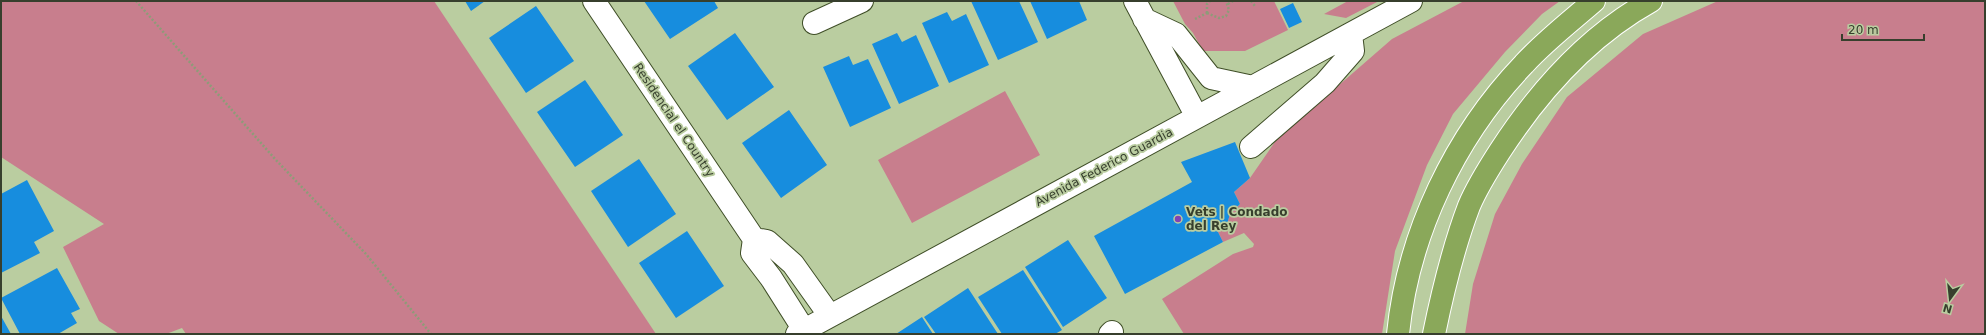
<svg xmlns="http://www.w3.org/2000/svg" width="1986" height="335" viewBox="0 0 1986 335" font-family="'DejaVu Sans',sans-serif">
<rect width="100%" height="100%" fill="#bacda0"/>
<path fill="#c87e8d" d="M 1,1 L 434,1 L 656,334 L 186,334 L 182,328 L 166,334 L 119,334 L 99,321 L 63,247 L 104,224 L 1,157 Z
M 1173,1 L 1274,1 L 1288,30 L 1245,51 L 1203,51 L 1193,33 L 1185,24 Z
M 1348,1 L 1379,1 L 1346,18 L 1324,14 Z
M 1464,1 L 1560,1 L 1542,14 L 1505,52 L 1453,114 L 1427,165 L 1395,251 L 1382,334 L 1184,334 L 1162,299 L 1233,254 L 1253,247 L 1254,244 L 1244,233 L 1223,242 L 1217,230 L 1227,224 L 1230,214 L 1240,204 L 1234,192 L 1250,178 L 1277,139 L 1392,39 Z
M 1718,1 L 1985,1 L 1985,334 L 1465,334 L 1473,284 L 1495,214 L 1522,164 L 1567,97 L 1643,34 Z
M 1005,91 L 1040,155 L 912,223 L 878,160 Z"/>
<path fill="#178dde" d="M 465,1 L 485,1 L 471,11 Z
M 644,1 L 714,1 L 718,8 L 670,39 Z
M 971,1 L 1019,1 L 1038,42 L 998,60 Z
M 1030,1 L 1079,1 L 1087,20 L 1047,39 Z
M 1293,3 L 1302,22 L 1289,28 L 1280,9 Z
M 536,6 L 574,61 L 526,93 L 489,38 Z
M 947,12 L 952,21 L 966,14 L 989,65 L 949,83 L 922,23 Z
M 735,33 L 774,87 L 727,120 L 688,66 Z
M 897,33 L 902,42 L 916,35 L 939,86 L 899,104 L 872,44 Z
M 849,56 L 853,65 L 868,59 L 891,108 L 850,127 L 823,67 Z
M 585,80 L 623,135 L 575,167 L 537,112 Z
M 789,110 L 827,165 L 781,198 L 742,143 Z
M 1235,142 L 1250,178 L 1234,192 L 1240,204 L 1230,214 L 1227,224 L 1217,230 L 1223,242 L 1125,294 L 1094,236 L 1192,182 L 1181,162 Z
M 639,159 L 676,214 L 628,247 L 591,191 Z
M 27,180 L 54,231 L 34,242 L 40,253 L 1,273 L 1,194 Z
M 687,231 L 724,286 L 676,318 L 639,263 Z
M 1068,240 L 1107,298 L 1063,327 L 1025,267 Z
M 57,268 L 80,309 L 71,313 L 77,323 L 58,334 L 20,334 L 1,298 Z
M 1023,270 L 1062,330 L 1055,334 L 1002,334 L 978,297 Z
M 968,288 L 998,334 L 936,334 L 924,317 Z
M 1,316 L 11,334 L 1,334 Z
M 922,317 L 933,334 L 896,334 Z"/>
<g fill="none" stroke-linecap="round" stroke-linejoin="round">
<g stroke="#3f4e27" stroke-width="24">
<path id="minor" d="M 594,1 L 754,239 L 752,253 L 771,278 L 804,330
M 1135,1 L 1197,117
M 1144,19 L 1176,34 L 1211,78 L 1253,87
M 814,23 L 862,1
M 1251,147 L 1325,83 L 1353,51 L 1351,34
M 754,239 L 767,241 L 793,264 L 830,316
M 797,334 L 1411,1
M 1110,334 L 1112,332"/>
</g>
<g stroke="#fff" stroke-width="24">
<path id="highway" d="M 1398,334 C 1408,234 1455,136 1524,64 C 1545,41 1571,21 1594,1
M 1434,334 C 1443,290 1453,248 1469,206 C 1477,187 1489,168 1500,151 C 1539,91 1588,36 1651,1"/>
</g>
<path stroke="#8d9c78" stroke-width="2.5" stroke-dasharray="2 2" stroke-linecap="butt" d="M 136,1 L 275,159 L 366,254 L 431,334
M 1251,1 L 1255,6
M 1228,4 L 1233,1
M 1207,13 L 1219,18 L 1226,16 L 1229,10 L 1226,1
M 1207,13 L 1207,4 L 1210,1
M 1195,19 L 1207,13"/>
<use href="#minor" stroke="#fff" stroke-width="22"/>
<use href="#highway" stroke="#8aa85a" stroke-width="22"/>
</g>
<circle fill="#8141b6" stroke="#bacda0" stroke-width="1.5" cx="1178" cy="219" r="4"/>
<g text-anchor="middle" stroke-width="3.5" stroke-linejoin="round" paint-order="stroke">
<g font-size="12" fill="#373f2d" stroke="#bacda0">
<text transform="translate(674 120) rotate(56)" y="4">Residencial el Country</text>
<text transform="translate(1104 167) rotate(-28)" y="4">Avenida Federico Guardia</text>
</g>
<g font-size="12" font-weight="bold" fill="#373f2d" stroke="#bacda0" text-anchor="start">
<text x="1186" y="216">Vets | Condado<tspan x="1186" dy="14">del Rey</tspan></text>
</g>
</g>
<rect width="1986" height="335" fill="none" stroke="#373f2d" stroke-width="4"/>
<g transform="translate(1950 299) rotate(195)" stroke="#bacda0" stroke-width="3" paint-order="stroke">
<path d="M0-3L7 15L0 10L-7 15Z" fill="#373f2d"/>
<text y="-6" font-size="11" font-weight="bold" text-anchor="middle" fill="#373f2d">N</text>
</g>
<path d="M1842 34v6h82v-6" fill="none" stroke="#373f2d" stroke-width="2"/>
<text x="1848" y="34" font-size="12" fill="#373f2d" stroke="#bacda0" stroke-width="3" paint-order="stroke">20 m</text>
</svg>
